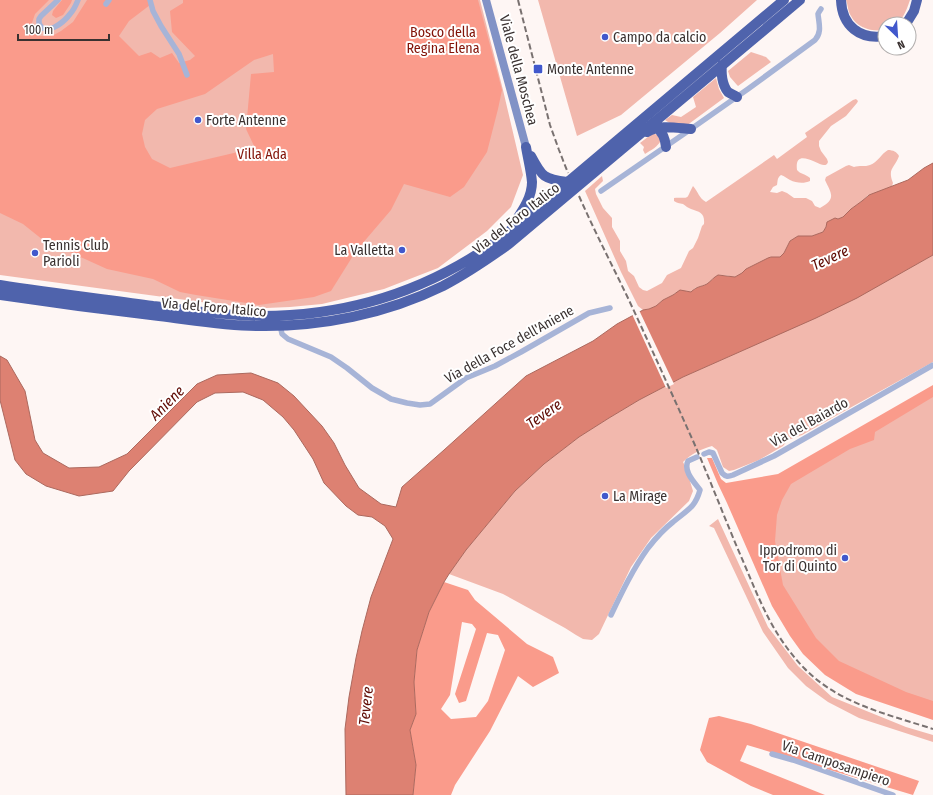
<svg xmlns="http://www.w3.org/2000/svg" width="933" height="795" viewBox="0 0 933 795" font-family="'Fira Sans Condensed',sans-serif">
<rect width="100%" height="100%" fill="#fef6f4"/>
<path fill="#f2b8ad" d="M 0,0 L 480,0 L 503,90 L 523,175 L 511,207 L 487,231 L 438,268 L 384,289 L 322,304 L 290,307 L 266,308 L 235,306 L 201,302 L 0,275 Z
M 538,0 L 757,0 L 720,33 L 621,115 L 577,136 Z
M 846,0 L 910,0 C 907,9 904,17 897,24 L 885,24 L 885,30 C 872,32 857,28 851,16 C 848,12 848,5 846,0 Z
M 751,52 L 766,57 L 771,62 L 738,86 L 737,85 L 730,77 L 728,71 Z
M 716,78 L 719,89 L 724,98 L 686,126 L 671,124 L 665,120 L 672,115 L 681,117 L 696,107 L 693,97 Z
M 856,99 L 858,101 L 857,103 L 846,116 L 831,126 L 819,141 L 819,146 L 821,151 L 827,159 L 828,162 L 827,164 C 826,165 825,165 824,165 C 817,165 794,147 797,170 C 800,174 806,174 810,178 L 810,181 C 804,184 796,183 790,180 C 786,178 785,176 781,175 C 777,178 778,180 777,185 L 773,187 L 770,192 L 777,193 L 782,191 L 787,193 L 794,198 L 806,198 L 812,201 L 815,206 L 820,208 C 837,199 831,193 825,180 L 826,177 L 846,166 L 849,165 L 854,167 C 859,165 865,167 870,165 C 878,162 881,154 888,150 C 893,150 897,152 899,156 C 895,168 887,168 893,183 L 892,186 L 877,193 L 868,195 L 862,201 L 851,209 L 843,217 L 838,219 L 835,218 L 826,227 L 823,232 L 812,236 L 798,236 L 790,241 L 784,253 L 780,257 L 771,257 L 746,269 L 742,273 L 735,277 L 724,275 L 718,275 L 716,276 L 707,284 L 695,288 L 691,292 L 686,291 L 675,293 L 673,295 L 663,300 L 656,306 L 649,309 L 643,310 L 638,306 L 621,272 L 585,191 L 602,176 L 603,181 L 595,189 L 596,194 L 603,208 L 612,218 L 612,227 L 620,241 L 620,251 L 626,261 L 628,271 L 634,276 L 639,287 L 643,290 L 647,291 L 662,283 L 667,275 L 681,268 L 689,251 L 693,248 L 698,238 L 702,226 L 704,224 C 705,213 700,212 691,209 C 688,208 686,206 683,204 C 679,203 677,203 674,201 L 674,198 C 691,197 685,201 693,186 C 699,193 698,197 706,202 L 774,155 L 777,159 L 807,137 L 805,133 L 853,100 Z
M 653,133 L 657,135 L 661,140 C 658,147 651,150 645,154 L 643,150 L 644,147 L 640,143 Z
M 933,255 L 933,362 L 839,414 L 802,435 L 788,440 L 783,446 L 759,460 L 734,470 L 729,471 L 723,467 L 717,450 L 712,446 C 701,449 691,454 683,462 L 686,468 L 693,491 L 689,501 L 651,538 L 631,567 L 599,634 L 592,640 L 583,639 L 576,635 L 565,628 L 503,594 L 449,574 L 466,550 L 515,491 L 544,464 L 579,437 L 609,418 L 639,400 L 683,377 L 730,356 L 895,276 Z
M 933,395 L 933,717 L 817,666 L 737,502 Z
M 718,519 L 768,627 L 798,666 L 832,697 L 906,727 L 933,735 L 933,742 L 859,718 L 828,702 L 806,686 L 788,668 L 763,632 L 714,528 L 709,526 Z"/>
<path fill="#fa9b8b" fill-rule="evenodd" d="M 0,0 L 49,0 L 35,14 L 31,26 L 37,36 L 52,36 L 61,31 L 73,22 L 87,0 L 149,0 L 150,5 L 129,21 L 119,36 L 139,56 L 151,52 L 160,58 L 172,53 L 179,63 L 190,60 L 195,56 L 172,32 L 170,11 L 183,3 L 183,0 L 478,0 L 502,90 L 498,109 L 487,152 L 464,187 L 450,197 L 404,184 L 391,210 L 356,251 L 331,291 L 314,297 L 259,305 L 196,295 L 180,292 L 153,279 L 107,269 L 43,240 L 23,224 L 0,213 ZM 273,54 L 274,72 L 251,74 L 246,129 L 255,148 L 170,168 L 152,159 L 145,147 L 142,134 L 145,120 L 157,109 L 205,94 L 254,60 Z
M 62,0 L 72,0 L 71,3 L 63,15 L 56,18 L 52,15 L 53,11 Z
M 933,385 L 933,397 L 875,432 L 874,440 L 850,449 L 791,484 L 782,500 L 777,515 L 775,541 L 783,585 L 816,638 L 839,661 L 906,692 L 933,701 L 933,720 L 856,694 L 825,675 L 803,654 L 790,636 L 772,606 L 727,503 L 718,484 L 707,458 L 712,458 L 721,479 L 726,483 L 778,474 Z
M 444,582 L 468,590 L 475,600 L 527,644 L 553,657 L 559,673 L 533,687 L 518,676 L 490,731 L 455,785 L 451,795 L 413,795 L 416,765 L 410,730 L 416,714 L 414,682 L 417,650 L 429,612 ZM 462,622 L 472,624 L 476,629 L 455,694 L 459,703 L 466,701 L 487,633 L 498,635 L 505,650 L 488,701 L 476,717 L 451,719 L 441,709 L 450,695 Z
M 719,716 L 751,724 L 919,781 L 913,795 L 747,745 L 740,761 L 825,795 L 773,795 L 751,786 L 707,762 L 700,750 L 709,718 Z"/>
<path fill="#dd8172" stroke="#ac695e" d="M 933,163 L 933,255 L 857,298 L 816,318 L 683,377 L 639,400 L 609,418 L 579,437 L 544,464 L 515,491 L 466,550 L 449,574 L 444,582 L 429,612 L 417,650 L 414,682 L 416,714 L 410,730 L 416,765 L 413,795 L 346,795 L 345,729 L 349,697 L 356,658 L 362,631 L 371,597 L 393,539 L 385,526 L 372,517 L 358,515 L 346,506 L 324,483 L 313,459 L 294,430 L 283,417 L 263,400 L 243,392 L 215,393 L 197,402 L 129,471 L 113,491 L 79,496 L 46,486 L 26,474 L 15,460 L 0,400 L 0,356 L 7,360 L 25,391 L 35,440 L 43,453 L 69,468 L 99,467 L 127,454 L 197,384 L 217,375 L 251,373 L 278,383 L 294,396 L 322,426 L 334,443 L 345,465 L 359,488 L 381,504 L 396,507 L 402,487 L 444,450 L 526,376 L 593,341 L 617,324 L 643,310 L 649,309 L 656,306 L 663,300 L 673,295 L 680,290 L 691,292 C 697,286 701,287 707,284 C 711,281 714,277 718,275 L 735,277 L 742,273 L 746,269 L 768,258 L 771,257 L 780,257 L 784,253 L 790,241 L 798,236 L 812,236 L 823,232 L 826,227 L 827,222 L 835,218 L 838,219 L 843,217 L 851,209 L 862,201 L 869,195 L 908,180 L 924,168 Z"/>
<path fill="#fef6f4" d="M 639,310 L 674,384 L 666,388 L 632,314 Z"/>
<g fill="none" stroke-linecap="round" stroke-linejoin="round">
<path stroke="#a7b4d7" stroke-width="5.5" d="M 58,0 L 41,16 L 39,19 L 39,23 C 45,38 64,22 70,14 C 74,10 76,5 78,0
M 150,0 L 153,11 L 161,26 L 179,54 L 187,75
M 106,4 L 109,0
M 601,191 L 691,129 L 748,89 L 815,40 C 822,32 819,24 818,14 L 819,12 L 821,9
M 280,325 L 282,334 L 288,339 L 331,357 L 347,368 L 372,388 L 391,399 L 407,403 L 420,405 L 430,404 L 466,378 L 495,366 L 521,352 L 589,313 L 610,308
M 704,454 L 709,452 L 713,453 L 722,473 C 726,477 728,477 733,475 L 774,456 L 933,365
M 611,615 C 622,592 633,569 648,548 C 655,539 664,529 673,522 C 687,510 695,508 700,490 C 694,482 683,471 688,461 L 697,457
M 772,754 L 793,760 L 893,795"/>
<path stroke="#8192c6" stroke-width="8" d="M 486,0 L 526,147"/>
<path stroke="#4f63ac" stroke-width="10" d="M 841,0 C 842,26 860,40 885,36
M 906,24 L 914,11 L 917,0
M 722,65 C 721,73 722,85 728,92 C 731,94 734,95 737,97
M 656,127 C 663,133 665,138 666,147
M 647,132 C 659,124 677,128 691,129
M 531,156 C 542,177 544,179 567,182
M 515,222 C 523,210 532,197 532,182 C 531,170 528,159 526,147
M 0,285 C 51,293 102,299 153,306 C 189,310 226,316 262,316 C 350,316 429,290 500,239 L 784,0
M 0,295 C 53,303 106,310 159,316 C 192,320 225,326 258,326 C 321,327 386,314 443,286 C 466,274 488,259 509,244 L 800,0"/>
<path stroke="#797170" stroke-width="2" stroke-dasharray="6 3" stroke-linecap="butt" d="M 518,0 L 550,125 L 559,150 L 568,173
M 579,196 C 594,230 611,263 627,296 C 650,345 672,394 694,443 C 711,482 726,522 743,561 C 760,601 773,636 804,668 C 839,704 887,714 933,729"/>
</g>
<g fill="#4158cc" stroke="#fff" stroke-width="1.5">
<circle cx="605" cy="37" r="4"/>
<rect x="533" y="64" width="10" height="10" rx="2"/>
<circle cx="198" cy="120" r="4"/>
<circle cx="402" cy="250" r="4"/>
<circle cx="35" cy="253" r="4"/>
<circle cx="605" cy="496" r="4"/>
<circle cx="845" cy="558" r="4"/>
</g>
<g text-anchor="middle" stroke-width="4" stroke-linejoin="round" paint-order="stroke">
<g font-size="14" fill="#821207" stroke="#fff">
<text x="443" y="37">Bosco della<tspan x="443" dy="16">Regina Elena</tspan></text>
<text x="262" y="159">Villa Ada</text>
</g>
<g font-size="14" fill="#393130" stroke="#fff" text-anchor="start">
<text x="613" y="42">Campo da calcio</text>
<text x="547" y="74">Monte Antenne</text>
<text x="206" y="125">Forte Antenne</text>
<text x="43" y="250">Tennis Club<tspan x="43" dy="16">Parioli</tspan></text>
<text x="394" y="255" text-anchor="end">La Valletta</text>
<text x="613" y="501">La Mirage</text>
<text x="837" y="555" text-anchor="end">Ippodromo di<tspan x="837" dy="16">Tor di Quinto</tspan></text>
</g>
<g font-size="14" fill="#393130" stroke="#fff">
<text transform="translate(519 70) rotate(75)" y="5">Viale della Moschea</text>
<text transform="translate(516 218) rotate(-38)" y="5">Via del Foro Italico</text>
<text transform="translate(214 307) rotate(5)" y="5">Via del Foro Italico</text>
<text transform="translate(509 344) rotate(-29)" y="5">Via della Foce dell'Aniene</text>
<text transform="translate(809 422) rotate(-29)" y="5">Via del Baiardo</text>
<text transform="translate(836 763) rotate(19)" y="5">Via Camposampiero</text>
</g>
<g font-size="15" font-style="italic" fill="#600c05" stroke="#fff">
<text transform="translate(830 258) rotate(-25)" y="5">Tevere</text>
<text transform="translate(167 403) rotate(-45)" y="5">Aniene</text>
<text transform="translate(544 414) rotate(-35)" y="5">Tevere</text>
<text transform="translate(366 706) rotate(-84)" y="5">Tevere</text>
</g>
</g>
<g transform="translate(897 36) rotate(155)"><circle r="19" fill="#ffffff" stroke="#b0adac"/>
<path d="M0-3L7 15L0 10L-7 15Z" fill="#4158cc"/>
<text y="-6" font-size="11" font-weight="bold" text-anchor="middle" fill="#393130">N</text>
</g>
<path d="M18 34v6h91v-6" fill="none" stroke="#393130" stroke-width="2"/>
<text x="24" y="34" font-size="12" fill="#393130" stroke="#ffffff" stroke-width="3" paint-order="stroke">100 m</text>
</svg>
